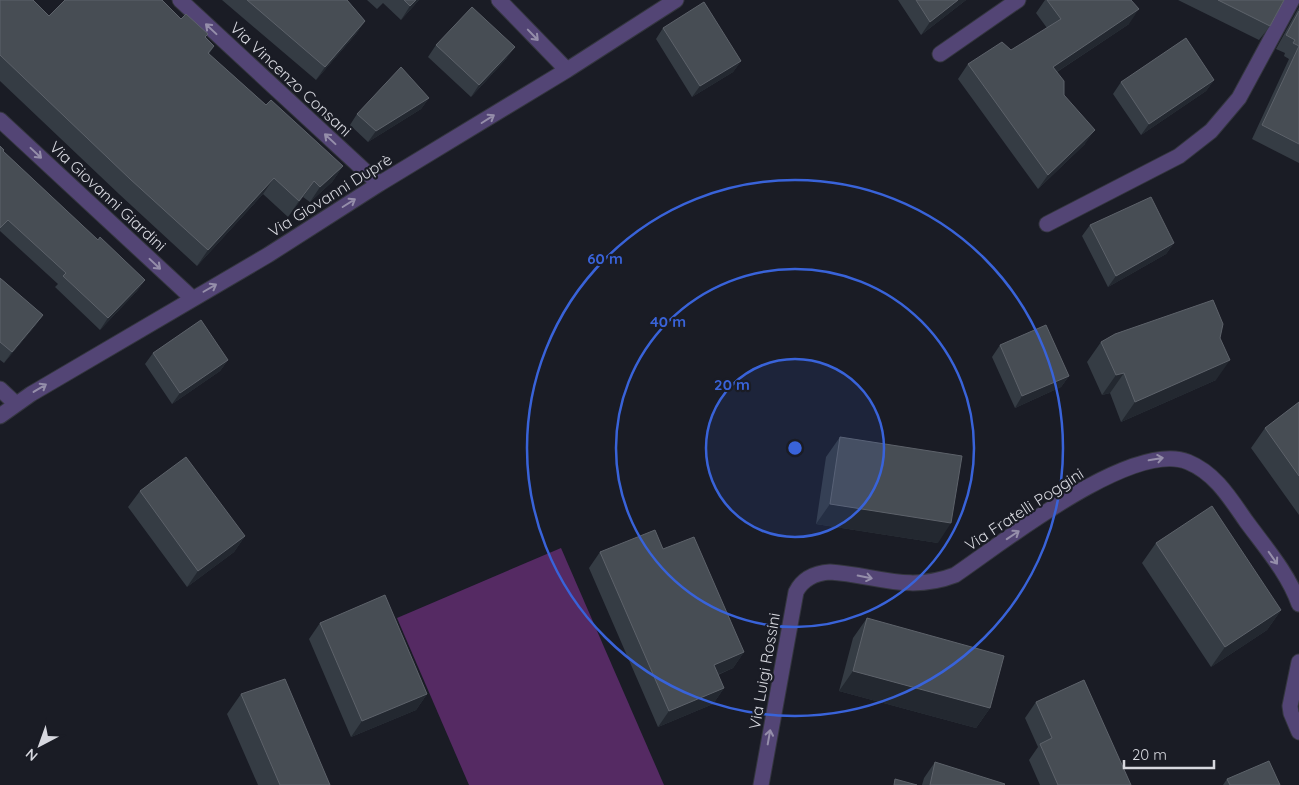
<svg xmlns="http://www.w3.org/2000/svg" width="1299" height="785" viewBox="0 0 1299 785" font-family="Quicksand,sans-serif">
<rect width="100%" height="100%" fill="#1a1c25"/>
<path fill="#552a63" d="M 561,548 L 664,785 L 469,785 L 397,618 Z"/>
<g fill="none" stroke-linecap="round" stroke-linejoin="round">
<g stroke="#34363f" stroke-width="17">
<path id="minor" d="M 180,0 L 379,184
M 499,0 L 567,70
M 940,54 L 1018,0
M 0,120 L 192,298
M 1047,224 L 1179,156 L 1211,131 L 1239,98 L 1292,0
M 0,389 L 16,404
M 0,416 L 31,394 L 268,255 L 379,184 L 567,70 L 676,0
M 1299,662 L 1290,706 L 1291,713 L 1299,732
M 761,785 L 796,592 C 803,578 815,573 830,572 C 876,575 908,593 955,575 C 1002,543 1133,439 1188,462 C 1215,473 1230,498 1246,521 C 1265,547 1288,573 1299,604"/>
</g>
<use href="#minor" stroke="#534575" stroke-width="15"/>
</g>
<path fill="#353c44" d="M 0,0 L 49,16 L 181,19 L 206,37 L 214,46 L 209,54 L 266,105 L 343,166 L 332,182 L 310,202 L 303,197 L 288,217 L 263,194 L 197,266 L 119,194 L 0,81 Z
M 222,0 L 347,0 L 365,21 L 356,34 L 316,80 Z
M 367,0 L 419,0 L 401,20 L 383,3 L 377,9 Z
M 898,0 L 966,0 L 921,35 Z
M 1045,0 L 1131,0 L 1129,24 L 1057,72 L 1064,95 L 1085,144 L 1038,189 L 958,79 L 968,64 L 1011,50 L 1047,28 L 1036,13 Z
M 1178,0 L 1284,0 L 1270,26 L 1259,40 Z
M 1299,7 L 1299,163 L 1252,139 L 1289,59 L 1284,56 L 1285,53 L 1276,49 Z
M 663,28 L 741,61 L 733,72 L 692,97 L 656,39 Z
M 436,45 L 507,58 L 471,97 L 428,57 Z
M 1214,80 L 1206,91 L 1141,135 L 1113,94 L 1121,82 Z
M 429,98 L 421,109 L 368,142 L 350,125 L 357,114 Z
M 3,151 L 98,240 L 145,280 L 137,291 L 100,330 L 55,287 L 58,284 L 0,231 Z
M 1090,225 L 1174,243 L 1166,254 L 1108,287 L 1082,236 Z
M 0,278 L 43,315 L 35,326 L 4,363 L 0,360 Z
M 1220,338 L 1216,380 L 1121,422 L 1110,393 L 1102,395 L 1087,362 L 1101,342 Z
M 1000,345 L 1069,376 L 1061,387 L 1015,408 L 992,357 Z
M 153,353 L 228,360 L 220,371 L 172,404 L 145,364 Z
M 1299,402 L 1299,515 L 1251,448 L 1265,428 Z
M 840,437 L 938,543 L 816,524 L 826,457 Z
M 140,491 L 245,536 L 234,552 L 187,587 L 128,507 Z
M 1156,543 L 1281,610 L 1267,630 L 1211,667 L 1142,563 Z
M 663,549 L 744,652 L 733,668 L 718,675 L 724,688 L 713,704 L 658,727 L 589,568 L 600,552 Z
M 867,618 L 990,708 L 976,728 L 839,691 L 853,638 Z
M 320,623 L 427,694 L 416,710 L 351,737 L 309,639 Z
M 241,694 L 330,785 L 258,785 L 227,714 Z
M 1036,702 L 1131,785 L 1040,785 L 1029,760 L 1038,747 L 1025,718 Z
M 935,762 L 1004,785 L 922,785 L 924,778 Z
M 1227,779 L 1280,785 L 1223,785 Z"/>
<path fill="#232830" d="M 416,0 L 419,0 L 401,20 L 410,6 Z
M 958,0 L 966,0 L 921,35 L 930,22 Z
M 1139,9 L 1129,24 L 1043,81 L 1053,67 Z
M 365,21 L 356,34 L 316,80 L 325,67 Z
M 515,47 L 507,58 L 471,97 L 479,85 Z
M 741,61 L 733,72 L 692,97 L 700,86 Z
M 1214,80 L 1206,91 L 1141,135 L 1149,124 Z
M 429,98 L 421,109 L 368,142 L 376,131 Z
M 1095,130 L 1085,144 L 1038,189 L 1048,175 Z
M 343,166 L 332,182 L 310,202 L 320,187 Z
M 274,178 L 263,194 L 197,266 L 208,250 Z
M 314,181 L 303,197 L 288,217 L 299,201 Z
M 1174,243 L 1166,254 L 1108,287 L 1116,276 Z
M 145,280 L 137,291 L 100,330 L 108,318 Z
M 43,315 L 35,326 L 4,363 L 12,352 Z
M 228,360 L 220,371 L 172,404 L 180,393 Z
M 1230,360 L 1216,380 L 1121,422 L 1135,402 Z
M 1124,373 L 1110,393 L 1102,395 L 1116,375 Z
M 1069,376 L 1061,387 L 1015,408 L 1022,396 Z
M 830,504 L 951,523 L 938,543 L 816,524 Z
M 245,536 L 234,552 L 187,587 L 198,571 Z
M 1281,610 L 1267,630 L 1211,667 L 1225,647 Z
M 744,652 L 733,668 L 702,681 L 714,665 Z
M 853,671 L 990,708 L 976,728 L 839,691 Z
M 724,688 L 713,704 L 658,727 L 669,711 Z
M 427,694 L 416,710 L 351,737 L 362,721 Z"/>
<path fill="#474d54" stroke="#5d626a" d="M 0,0 L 33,0 L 49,16 L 65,0 L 162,0 L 181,19 L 186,14 L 208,34 L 205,37 L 214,46 L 208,53 L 266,105 L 271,100 L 343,166 L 320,187 L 314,181 L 299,201 L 274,178 L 208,250 L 130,179 L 0,55 Z
M 247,0 L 347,0 L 365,21 L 325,67 Z
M 404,0 L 416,0 L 410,6 Z
M 916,0 L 958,0 L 930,22 Z
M 1047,0 L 1131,0 L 1139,9 L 1053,67 L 1064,81 L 1064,95 L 1095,130 L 1048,175 L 968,64 L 1002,42 L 1011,50 L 1061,19 Z
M 1218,0 L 1284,0 L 1270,26 Z
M 704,2 L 741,61 L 700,86 L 663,28 Z
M 472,7 L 515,47 L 479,85 L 436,45 Z
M 1299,11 L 1299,144 L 1262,125 L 1299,46 L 1293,43 L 1295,40 L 1286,35 Z
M 1186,38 L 1214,80 L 1149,124 L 1121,82 Z
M 401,67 L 429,98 L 376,131 L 357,114 Z
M 0,146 L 4,150 L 3,151 L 98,240 L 100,237 L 145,280 L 108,318 L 63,276 L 66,273 L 8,220 L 0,228 Z
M 1151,197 L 1174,243 L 1116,276 L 1090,225 Z
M 0,278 L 43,315 L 12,352 L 0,342 Z
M 1213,300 L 1223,324 L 1220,338 L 1230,360 L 1135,402 L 1124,373 L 1116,375 L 1101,342 L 1115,334 Z
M 201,320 L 228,360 L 180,393 L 153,353 Z
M 1046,325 L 1069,376 L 1022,396 L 1000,345 Z
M 1299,402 L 1299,476 L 1265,428 Z
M 840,437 L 962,456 L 951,523 L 830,504 Z
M 186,457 L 245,536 L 198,571 L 140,491 Z
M 1212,506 L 1281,610 L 1225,647 L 1156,543 Z
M 655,530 L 663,549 L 694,537 L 744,652 L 714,665 L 724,688 L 669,711 L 600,552 Z
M 385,595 L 427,694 L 362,721 L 320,623 Z
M 867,618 L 1004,656 L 990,708 L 853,671 Z
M 285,679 L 330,785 L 280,785 L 241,694 Z
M 1084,680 L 1131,785 L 1058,785 L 1040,744 L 1052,738 L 1036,702 Z
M 1269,761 L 1280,785 L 1230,785 L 1227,779 Z
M 935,762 L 1005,784 L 1004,785 L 930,785 Z
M 895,779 L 917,785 L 894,785 Z"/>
<defs><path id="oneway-shaft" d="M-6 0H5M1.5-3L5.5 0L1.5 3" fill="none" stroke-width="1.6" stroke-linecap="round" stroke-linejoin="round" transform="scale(1.25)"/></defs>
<g stroke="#958eaa">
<use href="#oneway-shaft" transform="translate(211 29) rotate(-137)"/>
<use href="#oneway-shaft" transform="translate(533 35) rotate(46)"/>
<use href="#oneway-shaft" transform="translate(488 119) rotate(-32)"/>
<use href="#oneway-shaft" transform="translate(330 139) rotate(-137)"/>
<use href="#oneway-shaft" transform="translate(36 153) rotate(43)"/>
<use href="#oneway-shaft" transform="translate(349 203) rotate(-32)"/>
<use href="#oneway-shaft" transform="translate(155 264) rotate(43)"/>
<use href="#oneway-shaft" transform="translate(210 288) rotate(-30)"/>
<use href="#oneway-shaft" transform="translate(40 388) rotate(-31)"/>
<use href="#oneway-shaft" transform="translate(1156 459) rotate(-10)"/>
<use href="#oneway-shaft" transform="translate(1013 535) rotate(-34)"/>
<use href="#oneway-shaft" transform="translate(1273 558) rotate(55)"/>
<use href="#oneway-shaft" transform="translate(865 577) rotate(11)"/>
<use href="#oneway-shaft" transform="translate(769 737) rotate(-80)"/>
</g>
<circle cx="795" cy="448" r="89" fill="#3963d9" fill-opacity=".12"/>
<g fill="none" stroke="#3963d9" stroke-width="2.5">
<circle cx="795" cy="448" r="89"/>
<circle cx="795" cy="448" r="179"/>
<circle cx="795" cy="448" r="268"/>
</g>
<g text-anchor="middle" stroke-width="4.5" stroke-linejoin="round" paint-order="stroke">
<g font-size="16" fill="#d7d8df" stroke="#1a1c25">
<text transform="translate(291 79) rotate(43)" y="6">Via Vincenzo Consani</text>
<text transform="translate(330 195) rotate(-32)" y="6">Via Giovanni Duprè</text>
<text transform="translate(108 196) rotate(43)" y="6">Via Giovanni Giardini</text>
<text transform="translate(1024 509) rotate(-33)" y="6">Via Fratelli Poggini</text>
<text transform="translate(764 671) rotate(-80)" y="6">Via Luigi Rossini</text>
</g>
</g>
<circle cx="795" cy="448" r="8" fill="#3963d9" stroke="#1a1c25" stroke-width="2.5"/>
<g font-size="15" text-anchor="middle" font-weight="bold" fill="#3963d9" stroke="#1a1c25" stroke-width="4.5" stroke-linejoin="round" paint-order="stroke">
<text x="605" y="264">60 m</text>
<text x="668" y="327">40 m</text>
<text x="732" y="390">20 m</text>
</g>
<g transform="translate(40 745) rotate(221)" stroke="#1a1c25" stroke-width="4" paint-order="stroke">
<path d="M0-4L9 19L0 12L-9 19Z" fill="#d7d8df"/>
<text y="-8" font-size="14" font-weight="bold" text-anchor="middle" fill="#d7d8df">N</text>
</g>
<path d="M1124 760v8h90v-8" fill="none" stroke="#d7d8df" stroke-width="2.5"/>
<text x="1132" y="760" font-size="15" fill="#d7d8df" stroke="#1a1c25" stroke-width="4" paint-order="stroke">20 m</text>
</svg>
